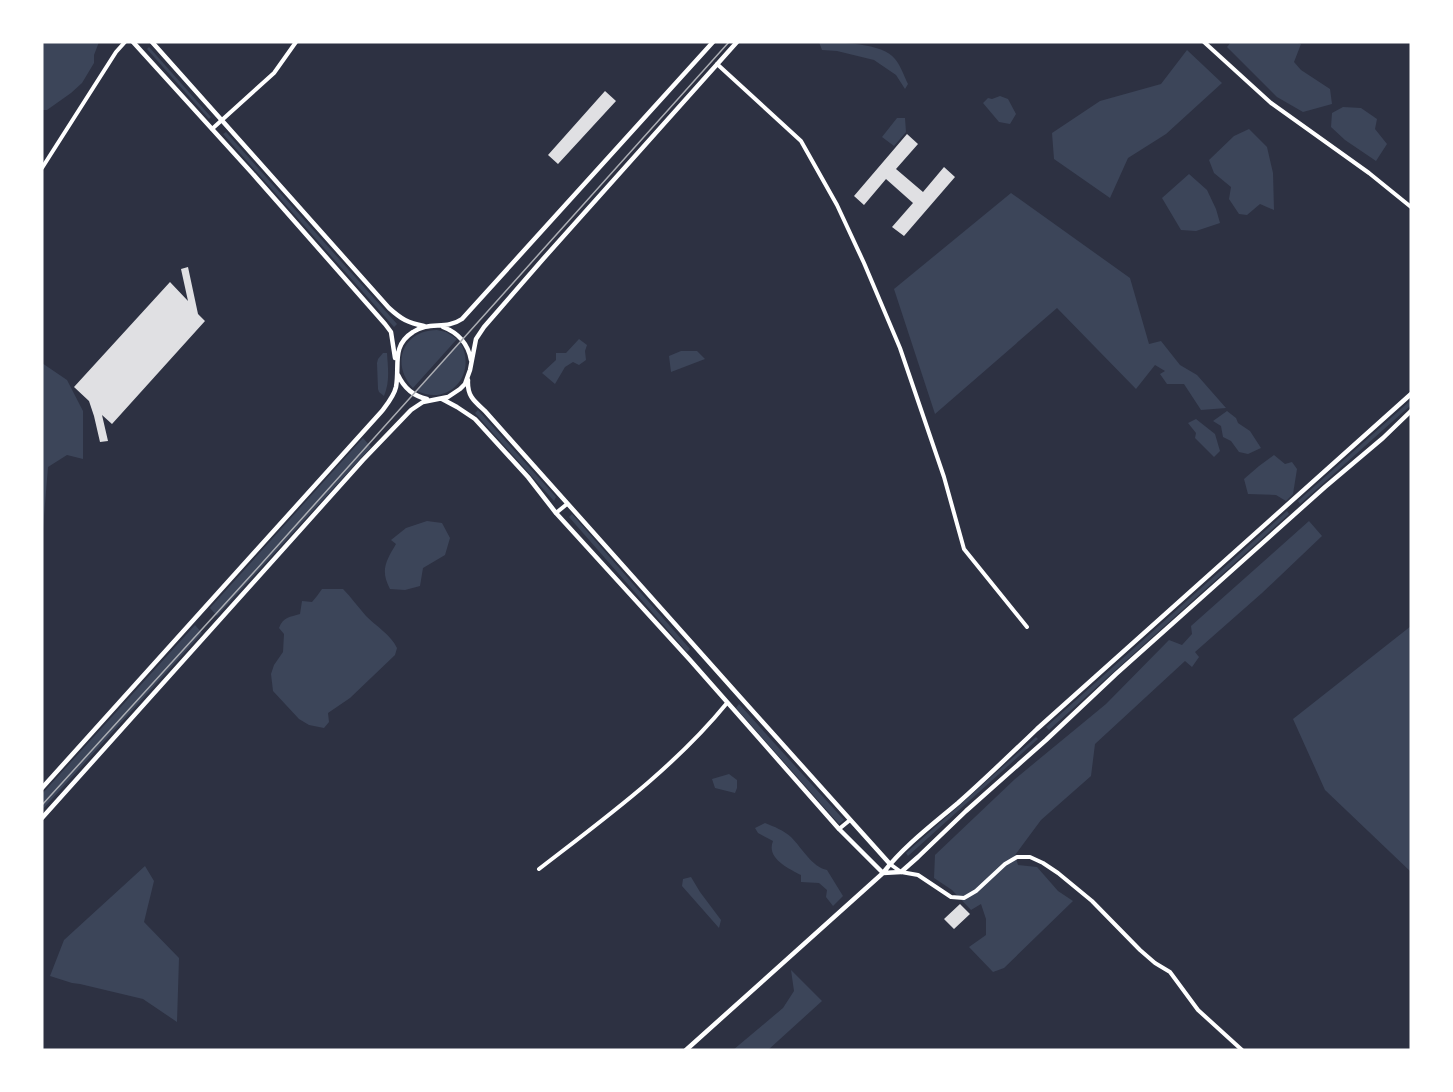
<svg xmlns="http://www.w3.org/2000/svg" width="1453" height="1092" viewBox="0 0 1453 1092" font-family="'Noto Sans',sans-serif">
<rect width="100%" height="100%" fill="#2d3142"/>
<path fill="#3c4559" d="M 46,42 L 99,42 L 94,55 L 94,63 L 82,83 L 71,93 L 47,110 L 42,110 L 42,44 Z
M 819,42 C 837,42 884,43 895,59 C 901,66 904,76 908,84 L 905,89 L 896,75 L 874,60 L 837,51 L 822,50 Z
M 1231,42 L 1295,42 L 1301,44 L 1294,62 L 1301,70 L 1330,89 L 1332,104 L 1303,112 L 1277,97 L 1227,47 Z
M 149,47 L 211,117 L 209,119 L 147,49 Z
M 1187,50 L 1222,83 L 1166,134 L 1128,158 L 1110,198 L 1054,159 L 1052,133 L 1100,101 L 1161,84 Z
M 1000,96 L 1008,99 L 1016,114 L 1010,124 L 999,122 L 983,103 L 988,98 L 992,99 Z
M 1343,107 L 1361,108 L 1377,119 L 1375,129 L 1387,144 L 1376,161 L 1345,140 L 1331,127 L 1332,113 Z
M 897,118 L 905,118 L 906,132 L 894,146 L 882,137 Z
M 1249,129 L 1267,147 L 1273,173 L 1274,210 L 1260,204 L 1247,215 L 1239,214 L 1229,199 L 1231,187 L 1214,173 L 1209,160 L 1234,136 Z
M 226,132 L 397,324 L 394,327 L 223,134 Z
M 1189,174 L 1207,190 L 1216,209 L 1220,223 L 1196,231 L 1181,230 L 1162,198 Z
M 1011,193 L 1130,278 L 1149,344 L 1161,341 L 1180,365 L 1197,375 L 1226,408 L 1201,410 L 1184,384 L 1167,384 L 1160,374 L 1165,371 L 1155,365 L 1136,389 L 1057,308 L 935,414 L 894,289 Z
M 437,330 L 446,332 L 457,339 L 413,388 C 390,364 403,330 437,330 Z
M 579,339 L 587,345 L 585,351 L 586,360 L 579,365 L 573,362 L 565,367 L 555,384 L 542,373 L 556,360 L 556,353 L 566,353 Z
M 460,342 C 478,373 450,407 417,391 Z
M 681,351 L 697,351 L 705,359 L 671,372 L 669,356 Z
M 383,353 L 387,353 C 388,368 390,382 384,396 L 379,392 L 378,389 L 377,363 L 378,359 Z
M 42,363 L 67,380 L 83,411 L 83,459 L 67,455 L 48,467 L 42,541 Z
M 1411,400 L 1411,405 L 1300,504 L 1298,501 Z
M 478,410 L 556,497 L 554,501 L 475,413 Z
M 1227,411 L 1236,418 L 1238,423 L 1250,431 L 1261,448 L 1248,454 L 1239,452 L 1231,441 L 1223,437 L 1221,426 L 1213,421 Z
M 1196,419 L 1215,434 L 1220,451 L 1214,457 L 1195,438 L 1196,433 L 1188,423 Z
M 363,438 L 371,447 L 217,616 L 210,608 Z
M 1274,455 L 1285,464 L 1292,462 L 1297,469 L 1293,494 L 1286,501 L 1276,495 L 1248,494 L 1244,479 L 1259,466 Z
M 1287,511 L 1289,514 L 1049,730 L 1046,727 Z
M 572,514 L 690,649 L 687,652 L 569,517 Z
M 427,521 L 442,523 L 450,538 L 445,555 L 423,568 L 420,586 L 405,590 L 390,589 C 380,570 386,561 396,544 L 391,540 L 406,528 Z
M 1309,521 L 1322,536 L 1262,593 L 1195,652 L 1199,657 L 1192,667 L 1185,661 L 1095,744 L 1091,776 L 1041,820 L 1015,855 L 1018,865 L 1037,867 L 1058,891 L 1073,901 L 1004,968 L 993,972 L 969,947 L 986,935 L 986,919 L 981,904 L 971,910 L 952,890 L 934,878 L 935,855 L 1015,779 L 1106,704 L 1169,640 L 1182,645 L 1192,634 L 1191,626 Z
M 322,589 L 343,589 C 351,597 358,607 366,616 C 376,626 391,635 397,648 L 395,655 L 350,698 L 328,713 L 329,722 L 324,728 L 309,725 L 299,719 L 273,691 L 271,674 L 274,665 L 283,652 L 284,634 L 279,628 C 283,617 290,617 300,614 L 302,601 L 312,602 L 317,596 Z
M 195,625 L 202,633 L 42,810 L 42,794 Z
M 1411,626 L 1411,872 L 1325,790 L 1293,719 Z
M 739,704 L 844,820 L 839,824 L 736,708 Z
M 1036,737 L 1038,739 L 908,856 L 906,853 Z
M 729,774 L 737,780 L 737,788 L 735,793 L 715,788 L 712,779 Z
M 765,823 C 775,827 783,830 791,837 C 802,848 812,867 827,870 L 843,896 L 833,906 L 826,897 L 827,890 L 819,883 L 801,882 L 801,875 C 788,868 766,858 773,841 L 758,833 L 755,828 Z
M 145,866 L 154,881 L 144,922 L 179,958 L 177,1022 L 143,999 L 80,984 L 72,983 L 50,976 L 64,940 Z
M 691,877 L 700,892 L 721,920 L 719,928 L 682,886 L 683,879 Z
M 791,970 L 822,1001 L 768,1050 L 733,1050 L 783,1008 L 794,991 Z"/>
<path fill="#e0e0e3" d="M 605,91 L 616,101 L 558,164 L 548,155 Z
M 907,134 L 918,144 L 896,169 L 923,192 L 944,167 L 955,177 L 904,236 L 892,227 L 913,203 L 886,179 L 864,205 L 854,196 Z
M 188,267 L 198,314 L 205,321 L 112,424 L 102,415 L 108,441 L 100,442 L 94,416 L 89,401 L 74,387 L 170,282 L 188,301 L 181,269 Z
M 960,904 L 970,914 L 954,929 L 944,919 Z"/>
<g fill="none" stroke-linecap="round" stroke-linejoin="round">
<path stroke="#fff" stroke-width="4" d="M 1204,42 L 1271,103 L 1369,173 L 1411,207
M 717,64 L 801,141 L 837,205 L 864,263 L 900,348 L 944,477 L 964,549 L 1027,627
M 212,129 L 274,73 L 296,42
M 42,168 L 116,52 L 125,42
M 556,513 L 567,504
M 839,829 L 850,820
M 890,864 L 901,872 L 918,875 L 951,897 L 964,898 L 976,891 L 1005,864 L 1017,857 L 1030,857 L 1043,863 L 1058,873 L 1092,901 L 1140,950 L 1155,963 L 1170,972 L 1198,1010 L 1242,1050
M 539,869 C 605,818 674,768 727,703"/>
<path stroke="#fff" stroke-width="4.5" d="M 133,42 L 252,173 L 385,324 L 391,332 L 395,358
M 152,42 L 389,308 C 401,319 408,323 424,326
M 443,327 C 459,333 468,344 471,360
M 398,375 C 404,388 413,396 427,399
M 468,380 C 467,396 474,401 485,411 L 741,698 L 890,864
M 442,399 L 457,407 L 475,419 L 528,477 L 556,513 L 690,660 L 839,829 L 883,873
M 42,788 L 382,411 C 388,403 394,396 396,387 C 400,365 391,346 413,332 C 429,321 446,330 462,319 L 713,42
M 42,818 L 303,527 L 363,460 L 411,410 L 423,402 L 448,397 L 460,389 L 465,384 L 470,370 L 476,339 L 484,327 L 544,258 L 737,42
M 883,873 L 901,872 L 918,857 L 966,811 L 1046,740 L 1116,674 L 1325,487 L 1383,438 L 1411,411
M 686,1050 L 883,873 C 904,846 932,825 958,803 C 985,779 1011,754 1037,729 L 1411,394"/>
<path stroke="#abadb3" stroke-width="1.5" d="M 42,805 L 254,572 L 729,42"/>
</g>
<rect width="1453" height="1092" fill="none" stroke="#ffffff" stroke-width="87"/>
</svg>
